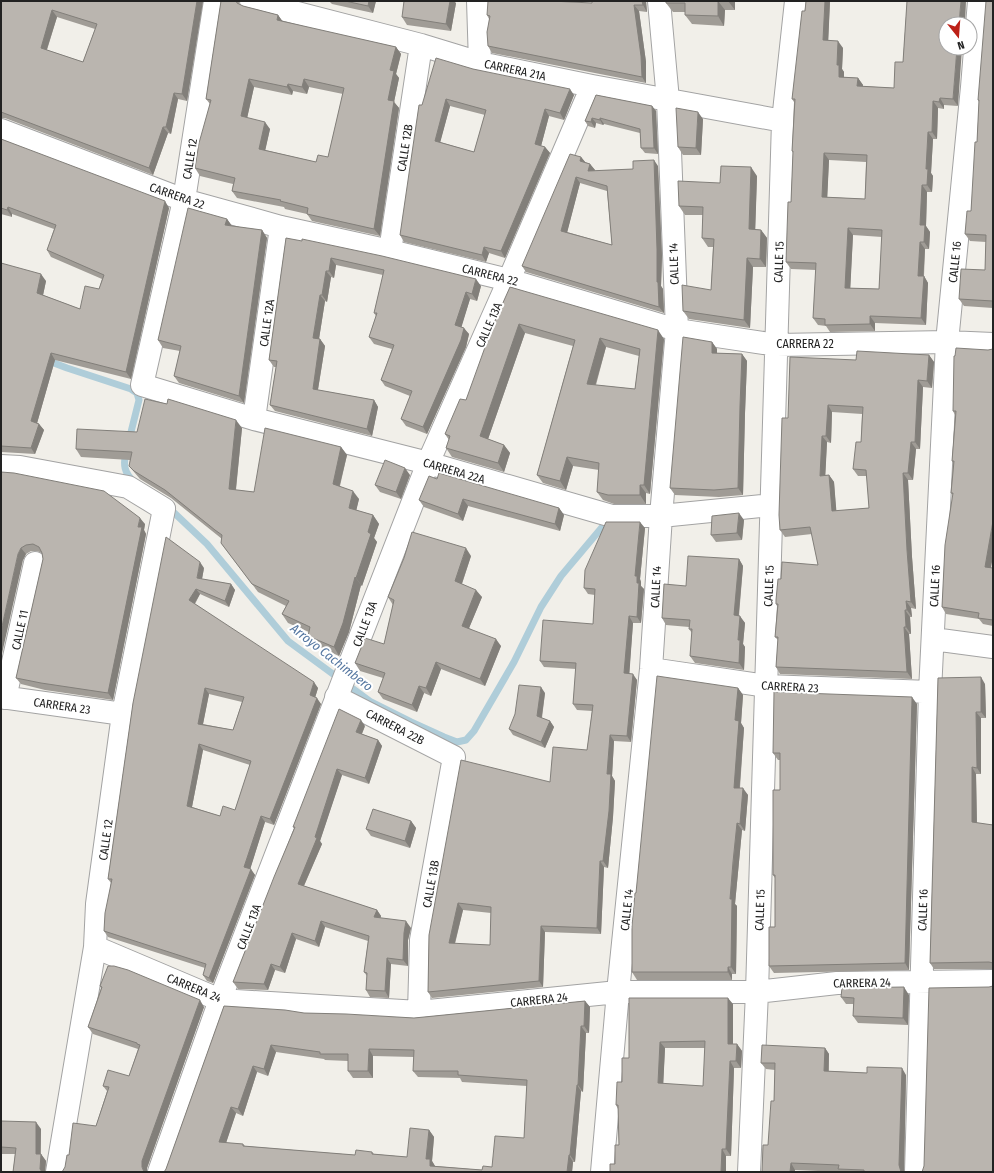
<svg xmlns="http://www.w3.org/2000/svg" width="994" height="1173" viewBox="0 0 994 1173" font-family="'Fira Sans Condensed',sans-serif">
<rect width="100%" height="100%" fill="#f1efe9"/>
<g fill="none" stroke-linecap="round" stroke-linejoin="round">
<path stroke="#afcdd9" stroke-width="7" d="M 46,360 L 67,368 L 131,389 L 137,393 L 139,400 L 129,440
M 126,452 C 123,464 124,473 134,482
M 168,507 L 207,544 L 288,641 L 371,702 L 411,722 L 444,737 L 457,742 L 466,740 L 474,731 L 514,662 L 541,607 L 561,576 L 609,519"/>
<g stroke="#a3a3a3" stroke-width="24">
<path id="minor" d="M 215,1 L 184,200 L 142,385 L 254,419 L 428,463 L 612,516 L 661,516 L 772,505
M 251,1 L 421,45 L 480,63 L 592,86 L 783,121
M 478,1 L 480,63
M 1,130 L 184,200 L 281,227 L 390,251 L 509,280 L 677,330 L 777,345 L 947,342 L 993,344
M 390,251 L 421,45
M 254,419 L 281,227
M 1,466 L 20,467 L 128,487 L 164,509 L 123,714 L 97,904 L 95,947 L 57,1172
M 933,639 L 993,647
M 651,669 L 766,686 L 930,692
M 1,697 L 123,714
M 336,697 L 454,757 L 421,940 L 419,1012
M 5,698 L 35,563
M 95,947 L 220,1000 L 419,1012 L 618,992 L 757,992 L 837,983 L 993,981
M 159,1172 L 220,1000 L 343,681 L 428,463 L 509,280 L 592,86
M 602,1172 L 618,992 L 651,669 L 661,516 L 677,330 L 668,100 L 659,1
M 749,1172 L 757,992 L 783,121 L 796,1
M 916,1172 L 930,692 L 947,342 L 972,87 L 979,1"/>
</g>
<use href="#minor" stroke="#fff" stroke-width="22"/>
</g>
<path fill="#a09c96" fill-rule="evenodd" d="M 1,1 L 203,1 L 187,101 L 178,99 L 171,134 L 168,133 L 153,175 L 5,118 L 1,118 ZM 57,17 L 95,29 L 83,62 L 47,50 Z
M 221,1 L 239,1 L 239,4 L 243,6 L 278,15 L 283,22 L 396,47 L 401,54 L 396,74 L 399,78 L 394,102 L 399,108 L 380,236 L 312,221 L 307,214 L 285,209 L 284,207 L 237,198 L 232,191 L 233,184 L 200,176 L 195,168 L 210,104 L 206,99 ZM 254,87 L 292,95 L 293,91 L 307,94 L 309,87 L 343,94 L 328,157 L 316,162 L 265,150 L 270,129 L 247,118 Z
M 329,1 L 376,1 L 373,13 L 332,4 Z
M 592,1 L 646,1 L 647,12 L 639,11 L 646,62 L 646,83 L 492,53 L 488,46 L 489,19 L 487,15 L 592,3 Z
M 666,1 L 735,1 L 735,10 L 725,10 L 724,26 L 692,24 L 685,15 L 685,12 L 673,12 L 666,3 Z
M 806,1 L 830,1 L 828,40 L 843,48 L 842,69 L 844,72 L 844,77 L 858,78 L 863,85 L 862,86 L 894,88 L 903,62 L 907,1 L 958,106 L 944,105 L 944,109 L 938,108 L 937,139 L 933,139 L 931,173 L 933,176 L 932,192 L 927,192 L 926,226 L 930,232 L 929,249 L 925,249 L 924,276 L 928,283 L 926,325 L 875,323 L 875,331 L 830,332 L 826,326 L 818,325 L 813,318 L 816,270 L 791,269 L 786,262 L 791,202 L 793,153 L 792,151 L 794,102 L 792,99 ZM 829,160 L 866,162 L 865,199 L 827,197 ZM 853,235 L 882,237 L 879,289 L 850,288 Z
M 993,1 L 993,308 L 964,306 L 959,299 L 985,270 L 986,242 L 970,241 L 965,234 L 971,211 L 977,142 L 979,102 L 978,100 Z
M 456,3 L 451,31 L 407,25 L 402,17 Z
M 473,69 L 574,95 L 564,120 L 549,116 L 541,146 L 545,147 L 550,153 L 505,258 L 489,253 L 486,262 L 404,242 L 400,235 L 422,105 ZM 450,106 L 485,115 L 474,152 L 440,142 Z
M 596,95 L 652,106 L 656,111 L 658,154 L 645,153 L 641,148 L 640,133 L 604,124 L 603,125 L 596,123 L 595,128 L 588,126 L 585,121 Z
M 703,119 L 701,155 L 683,155 L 678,147 Z
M 1,139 L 169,208 L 131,379 L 55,360 L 37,423 L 39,424 L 44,430 L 35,454 L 1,452 L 1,263 L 46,281 L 43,295 L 80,309 L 99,289 L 102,279 L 51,257 L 47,250 L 54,229 L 12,214 L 12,217 L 1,214 Z
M 581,157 L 585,162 L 590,164 L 595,170 L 594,171 L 633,169 L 658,166 L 662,256 L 661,286 L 663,289 L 664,313 L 526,272 L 522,266 ZM 580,183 L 607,191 L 612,245 L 567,232 Z
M 757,176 L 755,229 L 761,230 L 767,238 L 766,267 L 753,267 L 750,328 L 689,319 L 683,311 L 711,290 L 713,247 L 708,247 L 702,238 L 703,215 L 685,215 L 679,206 L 720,183 Z
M 227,219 L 232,226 L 262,230 L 267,238 L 244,403 L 179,383 L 174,376 L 180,351 L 163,348 L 158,340 Z
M 286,238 L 481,286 L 477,301 L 470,299 L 461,327 L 469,334 L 466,347 L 427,434 L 406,426 L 401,419 L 410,396 L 385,386 L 381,380 L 392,349 L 374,344 L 369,337 L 376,316 L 374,313 L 383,275 L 336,265 L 334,278 L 331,277 L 327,302 L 325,301 L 319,339 L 320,339 L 325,346 L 318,390 L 374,400 L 378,407 L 372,436 L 275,411 L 270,405 L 276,367 L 274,367 L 269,360 Z
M 510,287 L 664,339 L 650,494 L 646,493 L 646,504 L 614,504 L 603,500 L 597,492 L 599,470 L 573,466 L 566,490 L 543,483 L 537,475 L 573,346 L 525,333 L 488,439 L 504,445 L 510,453 L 504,472 L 452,457 L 446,448 L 449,440 L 445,434 L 466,400 ZM 606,347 L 639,356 L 635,389 L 596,385 Z
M 712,342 L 717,349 L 717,353 L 742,354 L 747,361 L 745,413 L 743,495 L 719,497 L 675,495 L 670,488 Z
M 988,350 L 991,568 L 993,568 L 993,626 L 983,624 L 979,619 L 946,614 L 942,607 L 953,495 L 951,493 L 953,463 L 952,461 L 955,415 L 953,411 Z
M 929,355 L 934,362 L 932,388 L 923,387 L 920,449 L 916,449 L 913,480 L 908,480 L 912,557 L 916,609 L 911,608 L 912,617 L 910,617 L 911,634 L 909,634 L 912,679 L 780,674 L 776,667 L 778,640 L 775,637 L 777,606 L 776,604 L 818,565 L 812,534 L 785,537 L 780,530 L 788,418 L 856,360 ZM 832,412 L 862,414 L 861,442 L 853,469 L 858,476 L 867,476 L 869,508 L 836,511 L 834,482 L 829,475 L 825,475 L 827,442 L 831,443 Z
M 242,428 L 236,490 L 254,492 L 341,447 L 347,455 L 340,486 L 359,499 L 356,510 L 373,515 L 379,524 L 374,538 L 377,542 L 362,586 L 361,585 L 349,632 L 339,656 L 313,644 L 308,636 L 309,632 L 288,623 L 282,614 L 286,606 L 258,592 L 221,543 L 222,539 L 171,498 L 140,479 L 129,466 L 130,460 L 81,457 L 76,449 L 137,432 Z
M 1,472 L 145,524 L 144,530 L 146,534 L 113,700 L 45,690 L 21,684 L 16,678 L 43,559 L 42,553 L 37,551 L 31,551 L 26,554 L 23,560 Z
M 410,475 L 401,499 L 380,492 L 375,485 Z
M 437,479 L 559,508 L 564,515 L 560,531 L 468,506 L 463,521 L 424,507 L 419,500 Z
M 744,520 L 742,540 L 716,542 L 711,535 Z
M 645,528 L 640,579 L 641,582 L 641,586 L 644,589 L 641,623 L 633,623 L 629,674 L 637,680 L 631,742 L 614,741 L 612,776 L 615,781 L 613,817 L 608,868 L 604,867 L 601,934 L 545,932 L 543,987 L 432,998 L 428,992 L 429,935 L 550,782 L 587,750 L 592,711 L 577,710 L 573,704 L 576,669 L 544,667 L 540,661 L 593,624 L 595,595 L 588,594 L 584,588 ZM 463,910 L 491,913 L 490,945 L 455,944 Z
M 471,556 L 462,584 L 482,597 L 469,628 L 501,646 L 485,686 L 441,669 L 431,696 L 424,693 L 417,712 L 383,699 L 378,692 L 383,678 L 360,671 L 355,663 L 384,644 L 393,605 L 388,597 Z
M 739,559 L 743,566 L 739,616 L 745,623 L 743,644 L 745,647 L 744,670 L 695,663 L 690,656 L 692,633 L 689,629 L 689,627 L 666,625 L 662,618 L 686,586 Z
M 204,568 L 202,579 L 231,584 L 235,590 L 229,607 L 200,594 L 195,604 L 318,688 L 315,698 L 321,704 L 274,825 L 265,822 L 250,869 L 255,875 L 213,983 L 207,981 L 203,975 L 205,968 L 108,937 L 104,931 L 111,883 L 108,879 L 133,703 ZM 209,694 L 242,702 L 233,730 L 203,724 ZM 203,750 L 250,765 L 235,810 L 220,816 L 192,807 Z
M 938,678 L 985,684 L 986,718 L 981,718 L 981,774 L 976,774 L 977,823 L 993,825 L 993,969 L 934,969 L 930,963 Z
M 738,688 L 743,695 L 741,723 L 744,728 L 740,788 L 748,795 L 745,831 L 742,830 L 735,904 L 737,906 L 736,974 L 732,974 L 732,980 L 637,980 L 632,972 L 636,893 Z
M 545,693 L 542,718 L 550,721 L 554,727 L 545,748 L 513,735 L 509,729 Z
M 917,704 L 909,970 L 774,973 L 769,966 L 775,927 L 775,878 L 773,875 L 780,790 L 780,760 L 778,760 L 773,753 Z
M 365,726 L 362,734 L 378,740 L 382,746 L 369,784 L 342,775 L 320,841 L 322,844 L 304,886 L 377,910 L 381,916 L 380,918 L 411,928 L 408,940 L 408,966 L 391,964 L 389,998 L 370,997 L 366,990 L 367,976 L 364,972 L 368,941 L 325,927 L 319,947 L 296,939 L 285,973 L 275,970 L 268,990 L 238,989 L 233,982 L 294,828 L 293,827 Z
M 411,821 L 416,828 L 410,848 L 371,836 L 366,829 Z
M 100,986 L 204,1007 L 147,1168 L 69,1155 L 96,1126 L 107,1091 L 103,1086 L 129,1076 L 138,1049 L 93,1034 L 88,1027 L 101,988 Z
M 909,995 L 908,1025 L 858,1023 L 853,1016 L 853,1004 L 846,1004 L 841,997 Z
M 585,1001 L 590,1007 L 589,1033 L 586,1033 L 583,1092 L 581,1091 L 575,1162 L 573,1162 L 572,1172 L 166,1169 L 224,1006 L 304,1013 L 414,1018 ZM 276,1052 L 324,1059 L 325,1060 L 348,1061 L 348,1071 L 353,1078 L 373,1078 L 373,1056 L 414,1057 L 413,1071 L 418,1077 L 460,1078 L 462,1082 L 527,1086 L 524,1138 L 492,1167 L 482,1170 L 435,1166 L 432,1161 L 434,1137 L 429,1130 L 407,1157 L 374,1154 L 372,1152 L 355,1155 L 245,1146 L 243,1144 L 226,1143 L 236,1113 L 243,1116 L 257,1072 L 268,1076 Z
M 733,1004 L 733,1044 L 737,1044 L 742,1051 L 741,1068 L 734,1068 L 731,1156 L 726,1156 L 726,1172 L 610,1172 L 615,1164 L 619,1145 L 618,1109 L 616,1105 L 622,1082 L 629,1058 ZM 665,1048 L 705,1048 L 703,1086 L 663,1084 Z
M 825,1048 L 829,1054 L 829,1071 L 906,1075 L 904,1172 L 841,1172 L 795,1170 L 795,1172 L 762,1172 L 768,1145 L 774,1101 L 775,1070 L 766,1069 L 761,1063 Z
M 1,1121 L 41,1129 L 41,1154 L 46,1161 L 45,1172 L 13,1172 L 15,1154 L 1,1154 Z"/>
<path fill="#827f7a" d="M 197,1 L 203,1 L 187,101 L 182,94 Z
M 369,1 L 376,1 L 373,13 L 368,6 Z
M 450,1 L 454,1 L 456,3 L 451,31 L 446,24 Z
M 642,1 L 646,1 L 647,12 L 643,5 Z
M 718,1 L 725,10 L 724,26 L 718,16 Z
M 728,1 L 735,1 L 735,10 Z
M 825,1 L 830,1 L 828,47 L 823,40 Z
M 961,1 L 966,1 L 965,24 L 959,24 Z
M 634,5 L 639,11 L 646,62 L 646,83 L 642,77 Z
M 52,10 L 57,17 L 45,55 L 41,48 Z
M 278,15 L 283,22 L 277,20 Z
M 838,41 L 843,48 L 842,69 L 844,72 L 844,84 L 839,77 L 837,65 Z
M 396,47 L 401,54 L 396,74 L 399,78 L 394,102 L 399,108 L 380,236 L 374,229 L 390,70 Z
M 957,48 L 962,48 L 958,106 L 953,99 Z
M 858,78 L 863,85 L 862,93 L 857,86 Z
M 249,79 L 254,87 L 246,123 L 241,116 Z
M 304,79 L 309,87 L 307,94 L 302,87 Z
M 288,84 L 293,91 L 292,95 L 287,87 Z
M 570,89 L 574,95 L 564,120 L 560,113 Z
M 174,93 L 178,99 L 171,134 L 166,127 Z
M 940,98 L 944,105 L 944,109 L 939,102 Z
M 446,99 L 450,106 L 439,147 L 435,141 Z
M 933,101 L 938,108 L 937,139 L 932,132 Z
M 652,106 L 656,111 L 658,154 L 654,148 Z
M 545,109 L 549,116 L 540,150 L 535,144 Z
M 698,112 L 703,119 L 701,155 L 696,148 Z
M 592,118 L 596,123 L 595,128 L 591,122 Z
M 600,118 L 604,124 L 603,125 L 600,120 Z
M 265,122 L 270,129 L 264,156 L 259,149 Z
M 163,127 L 168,133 L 153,175 L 149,168 Z
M 928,132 L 933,139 L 931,173 L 933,176 L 932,192 L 927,185 L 926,169 Z
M 545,147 L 550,153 L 505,258 L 501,251 Z
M 824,153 L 829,160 L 827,204 L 822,197 Z
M 581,157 L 586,163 L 580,161 Z
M 654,160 L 658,166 L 662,256 L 661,286 L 663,289 L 664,313 L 659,307 L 657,282 Z
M 590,164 L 595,170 L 592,178 L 588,171 Z
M 751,167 L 757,176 L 755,238 L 749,229 Z
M 576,177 L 580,183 L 566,237 L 561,231 Z
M 922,185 L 927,192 L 926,226 L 930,232 L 929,249 L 924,242 L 920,225 Z
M 165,201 L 169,208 L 131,379 L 126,372 Z
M 8,207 L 12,214 L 12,217 L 7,210 Z
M 227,219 L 232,226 L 225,225 Z
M 848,228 L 853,235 L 850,295 L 845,288 Z
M 262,230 L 267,238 L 244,403 L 239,396 Z
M 761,230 L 767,238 L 766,267 L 760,259 Z
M 920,242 L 925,249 L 923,283 L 918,276 Z
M 484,247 L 489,253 L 486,262 L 482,255 Z
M 331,258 L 336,265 L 334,278 L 329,271 Z
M 747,258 L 753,267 L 750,328 L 744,320 Z
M 326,271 L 331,277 L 327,302 L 322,295 Z
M 41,274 L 46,281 L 42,300 L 37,293 Z
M 924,276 L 928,283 L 926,325 L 921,318 Z
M 476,279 L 481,286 L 477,301 L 472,294 Z
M 466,292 L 470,299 L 460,332 L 455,325 Z
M 320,295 L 325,301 L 318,345 L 313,338 Z
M 870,316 L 875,323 L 875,331 L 870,324 Z
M 519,324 L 525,333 L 486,445 L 480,436 Z
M 464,328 L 469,334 L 466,347 L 427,434 L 423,427 Z
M 658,330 L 664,339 L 650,494 L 644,485 Z
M 600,338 L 606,347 L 593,393 L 587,384 Z
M 320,339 L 325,346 L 317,395 L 313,389 Z
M 712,342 L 717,349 L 717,360 L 712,353 Z
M 51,353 L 55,360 L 36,427 L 31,421 Z
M 742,354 L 747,361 L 745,413 L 743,495 L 738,488 L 740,406 Z
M 929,355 L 934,362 L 932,388 L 927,381 Z
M 918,380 L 923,387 L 920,449 L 915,442 Z
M 374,400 L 378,407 L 372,436 L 367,429 Z
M 828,405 L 832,412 L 831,443 L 826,436 Z
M 236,420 L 242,428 L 235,497 L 229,489 Z
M 39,424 L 44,430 L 35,454 L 31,448 Z
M 822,436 L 827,442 L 825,483 L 820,476 Z
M 911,442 L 916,449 L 913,480 L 908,473 Z
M 504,445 L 510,453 L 504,472 L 498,463 Z
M 341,447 L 347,455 L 338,492 L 333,484 Z
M 567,457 L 573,466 L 566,490 L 560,481 Z
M 405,468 L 410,475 L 401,499 L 396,492 Z
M 903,473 L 908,480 L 912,557 L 916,609 L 911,602 L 907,550 Z
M 829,475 L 834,482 L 837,518 L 832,511 Z
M 640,485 L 646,493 L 646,504 L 640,495 Z
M 353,491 L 359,499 L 355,516 L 349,508 Z
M 463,499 L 468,506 L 463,521 L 458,514 Z
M 559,508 L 564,515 L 560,531 L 555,524 Z
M 739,513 L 744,520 L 742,540 L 737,533 Z
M 373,515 L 379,524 L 374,538 L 377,542 L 362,586 L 356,578 L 368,532 Z
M 140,518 L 145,524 L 144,530 L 146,534 L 113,700 L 108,693 Z
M 993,521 L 993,556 L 990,574 L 985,567 Z
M 640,522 L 645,528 L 640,579 L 641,582 L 641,586 L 644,589 L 641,623 L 637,617 L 637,583 L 635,576 Z
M 21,548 L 26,554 L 23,560 L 1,658 L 1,631 L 18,554 Z
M 466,548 L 471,556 L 460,589 L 455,581 Z
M 739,559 L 743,566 L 738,622 L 734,615 Z
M 200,562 L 204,568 L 201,584 L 197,578 Z
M 355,577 L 361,585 L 349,632 L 339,656 L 334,647 Z
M 231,584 L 235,590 L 229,607 L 225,601 Z
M 196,589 L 200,594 L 193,606 L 189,600 Z
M 476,590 L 482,597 L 467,633 L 462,626 Z
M 906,601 L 911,608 L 912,617 L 907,610 Z
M 905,610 L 910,617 L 911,634 L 906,627 Z
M 629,616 L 633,623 L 629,679 L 624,673 Z
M 740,616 L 745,623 L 743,644 L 745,647 L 744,670 L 739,663 L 738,640 Z
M 904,627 L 909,634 L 912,679 L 907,672 Z
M 496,639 L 501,646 L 485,686 L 480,679 Z
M 436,662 L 441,669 L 431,696 L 426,688 Z
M 633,674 L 637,680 L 631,742 L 627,736 Z
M 981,677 L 985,684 L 986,718 L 981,712 Z
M 314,682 L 318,688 L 314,701 L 310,695 Z
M 419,686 L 424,693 L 417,712 L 412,705 Z
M 541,687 L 545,693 L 541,722 L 537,716 Z
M 205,688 L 209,694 L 202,729 L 198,724 Z
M 738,688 L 743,695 L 741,723 L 744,728 L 739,795 L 734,788 L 735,720 Z
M 912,697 L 917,704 L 909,970 L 905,963 Z
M 317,698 L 321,704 L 274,825 L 270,819 Z
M 976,712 L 981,718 L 981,774 L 977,768 Z
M 361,720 L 365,726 L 360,738 L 356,732 Z
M 550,721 L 554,727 L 545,748 L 541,742 Z
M 610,735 L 614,741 L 612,776 L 615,781 L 613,817 L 608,868 L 603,861 L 607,774 Z
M 378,740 L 382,746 L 369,784 L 365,778 Z
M 199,744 L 203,750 L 191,812 L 187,806 Z
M 972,767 L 976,774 L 977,829 L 972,822 Z
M 337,769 L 342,775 L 320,841 L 322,844 L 302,890 L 298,884 L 315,837 Z
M 743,788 L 748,795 L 745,831 L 740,824 Z
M 261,816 L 265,822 L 249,873 L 244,867 Z
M 411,821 L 416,828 L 410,848 L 405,841 Z
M 737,823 L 742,830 L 735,904 L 737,906 L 736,974 L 731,967 L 730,899 Z
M 600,861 L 604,867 L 601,934 L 597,928 Z
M 251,869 L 255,875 L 213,983 L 209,978 Z
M 458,903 L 463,910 L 453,950 L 449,943 Z
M 377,910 L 381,916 L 379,923 L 374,917 Z
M 321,921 L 325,927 L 319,947 L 315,941 Z
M 406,921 L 411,928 L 408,940 L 408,966 L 403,960 L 404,933 Z
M 541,926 L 545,932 L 543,987 L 539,981 Z
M 292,933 L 296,939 L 285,973 L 280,967 Z
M 387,958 L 391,964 L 389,998 L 385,991 Z
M 271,964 L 275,970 L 268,990 L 264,984 Z
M 728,967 L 732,974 L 732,980 L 728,972 Z
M 904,987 L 909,995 L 908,1025 L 903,1018 Z
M 728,998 L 733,1004 L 733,1050 L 728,1044 Z
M 200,1000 L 204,1007 L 147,1168 L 147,1172 L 144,1172 L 142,1167 L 142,1161 Z
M 585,1001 L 590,1007 L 589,1033 L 584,1026 Z
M 581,1026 L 586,1033 L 583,1092 L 578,1085 Z
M 660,1042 L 665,1048 L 663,1090 L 658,1083 Z
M 737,1044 L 742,1051 L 741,1068 L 736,1061 Z
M 271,1045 L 276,1052 L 268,1076 L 264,1069 Z
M 825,1048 L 829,1054 L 828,1078 L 824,1071 Z
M 369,1049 L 373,1056 L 373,1078 L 368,1071 Z
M 730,1061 L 734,1068 L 731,1156 L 726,1149 Z
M 253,1066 L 257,1072 L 243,1116 L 238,1109 Z
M 902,1068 L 906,1075 L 904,1172 L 901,1172 L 899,1165 Z
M 577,1085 L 581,1091 L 575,1162 L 570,1155 Z
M 231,1107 L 236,1113 L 224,1149 L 219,1142 Z
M 36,1122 L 41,1129 L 40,1161 L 36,1154 Z
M 429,1130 L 434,1137 L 432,1161 L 435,1166 L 430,1166 L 426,1159 Z
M 722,1149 L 726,1156 L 726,1172 L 721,1172 Z
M 41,1154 L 46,1161 L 45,1172 L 42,1172 L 40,1169 Z
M 569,1155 L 573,1162 L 572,1172 L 567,1172 Z
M 791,1163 L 795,1170 L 795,1172 L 790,1172 Z"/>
<path fill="#bab5af" stroke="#827f7a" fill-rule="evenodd" d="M 1,1 L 197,1 L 182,94 L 174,93 L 166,127 L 163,127 L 149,168 L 1,112 ZM 52,10 L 97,24 L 83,62 L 41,48 Z
M 221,1 L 236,1 L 237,3 L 243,6 L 278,15 L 277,20 L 396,47 L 390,70 L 394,71 L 388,100 L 394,101 L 374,229 L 307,214 L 308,208 L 280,201 L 281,200 L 232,191 L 235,178 L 195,168 L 199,143 L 211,100 L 206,99 ZM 249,79 L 287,87 L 288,84 L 302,87 L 304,79 L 344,88 L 328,157 L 318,155 L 316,162 L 259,149 L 265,122 L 241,116 Z
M 345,1 L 369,1 L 368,6 Z
M 404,1 L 450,1 L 446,24 L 402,17 Z
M 488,1 L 551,1 L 592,3 L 592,1 L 642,1 L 643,5 L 634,5 L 641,56 L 642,77 L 488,46 L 487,32 L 490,16 L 487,15 Z
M 666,1 L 718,1 L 718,16 L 685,15 L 685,3 L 666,3 Z
M 806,1 L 825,1 L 823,40 L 838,41 L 837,65 L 839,65 L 839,77 L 858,78 L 857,86 L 894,88 L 895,62 L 903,62 L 907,1 L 961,1 L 959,24 L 946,24 L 946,48 L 957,48 L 953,99 L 940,98 L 939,102 L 933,101 L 932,132 L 928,132 L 926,169 L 928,169 L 927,185 L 922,185 L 920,225 L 925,225 L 924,242 L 920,242 L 918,276 L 924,276 L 921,318 L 870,316 L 870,324 L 825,325 L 825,319 L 813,318 L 816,263 L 786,262 L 788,202 L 791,202 L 793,151 L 792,151 L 795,99 L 792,99 L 802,11 L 805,11 ZM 824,153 L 867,155 L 865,199 L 822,197 ZM 848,228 L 882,230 L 879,289 L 845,288 Z
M 986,1 L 993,1 L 993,301 L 959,299 L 961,269 L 985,270 L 986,235 L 965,234 L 967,211 L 971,211 L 975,142 L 977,142 L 979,100 L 978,100 Z
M 436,58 L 473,69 L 570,89 L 560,113 L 545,109 L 535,144 L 545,147 L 501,251 L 484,247 L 482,255 L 400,235 L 419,105 L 422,105 ZM 446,99 L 486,110 L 474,152 L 435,141 Z
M 596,95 L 652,106 L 654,148 L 641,148 L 640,129 L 600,118 L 600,120 L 592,118 L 591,122 L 585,121 Z
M 676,108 L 698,112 L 696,148 L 678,147 Z
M 1,139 L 165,201 L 126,372 L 51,353 L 31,421 L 39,424 L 31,448 L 1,446 L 1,263 L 41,274 L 37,293 L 80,309 L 85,286 L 99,289 L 104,275 L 47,250 L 56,225 L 8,207 L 7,210 L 1,208 Z
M 570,154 L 581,157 L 580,161 L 590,164 L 588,171 L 633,169 L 633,161 L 654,160 L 657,249 L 657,282 L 658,282 L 659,307 L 522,266 ZM 576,177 L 607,186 L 612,245 L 561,231 Z
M 721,166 L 751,167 L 749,229 L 761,230 L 760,259 L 747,258 L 744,320 L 683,311 L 682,285 L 711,290 L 714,239 L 702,238 L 703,207 L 679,206 L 678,181 L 720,183 Z
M 188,208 L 227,219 L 225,225 L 262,230 L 239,396 L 174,376 L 181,346 L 158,340 Z
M 286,238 L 302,241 L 302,239 L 382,256 L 476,279 L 472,294 L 466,292 L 455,325 L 464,328 L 461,340 L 423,427 L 401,419 L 412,391 L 381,380 L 394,345 L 369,337 L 377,313 L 374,313 L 384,270 L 331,258 L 329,271 L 326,271 L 322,295 L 320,295 L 313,338 L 320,339 L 313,389 L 374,400 L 367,429 L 270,405 L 277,361 L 269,360 Z
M 510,287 L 658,330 L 644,485 L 640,485 L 640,495 L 608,495 L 597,492 L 599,463 L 567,457 L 560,481 L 537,475 L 575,340 L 519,324 L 480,436 L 504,445 L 498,463 L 446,448 L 450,436 L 445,434 L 460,399 L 466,400 L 493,325 ZM 600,338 L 640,349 L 635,389 L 587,384 Z
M 683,337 L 712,342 L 712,353 L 742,354 L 740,406 L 738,488 L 714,490 L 670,488 Z
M 956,348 L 988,350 L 993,349 L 993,521 L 985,567 L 993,568 L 993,620 L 978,618 L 979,613 L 942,607 L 945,545 L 953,493 L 951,493 L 954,461 L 952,461 L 956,411 L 953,411 L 954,356 L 955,356 Z
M 857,351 L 929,355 L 927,381 L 918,380 L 915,442 L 911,442 L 908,473 L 903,473 L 907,550 L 911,602 L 906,601 L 907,610 L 905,610 L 906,627 L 904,627 L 907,672 L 776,667 L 778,637 L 775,637 L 778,604 L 776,604 L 776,600 L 778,579 L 781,579 L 782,562 L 818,565 L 810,527 L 780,530 L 779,515 L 782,418 L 788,418 L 790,357 L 856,360 ZM 828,405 L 863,407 L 861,442 L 856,442 L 853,469 L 866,470 L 869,508 L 832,511 L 829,475 L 820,476 L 822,436 L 826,436 Z
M 145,399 L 167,404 L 168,399 L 236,420 L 229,489 L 254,492 L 265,428 L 341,447 L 333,484 L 353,491 L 349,508 L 373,515 L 368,532 L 371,534 L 356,578 L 355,577 L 343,623 L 334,647 L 308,636 L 310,627 L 282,614 L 289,601 L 252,584 L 221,543 L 222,535 L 215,530 L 165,490 L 134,471 L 129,466 L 132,452 L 76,449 L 77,429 L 137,432 Z
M 385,460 L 405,468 L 396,492 L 375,485 Z
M 1,472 L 14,473 L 104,491 L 140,518 L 138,527 L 142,527 L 108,693 L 41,683 L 16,678 L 43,559 L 42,553 L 39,547 L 33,544 L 26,545 L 21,548 L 18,554 L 1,631 Z
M 439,473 L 559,508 L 555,524 L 463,499 L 458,514 L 419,500 L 429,476 L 437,479 Z
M 739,513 L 737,533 L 711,535 L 712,516 Z
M 606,522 L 640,522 L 635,576 L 637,576 L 637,583 L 639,583 L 637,617 L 629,616 L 624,673 L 633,674 L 627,736 L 610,735 L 607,774 L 611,774 L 609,811 L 603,861 L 600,861 L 597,928 L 541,926 L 539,981 L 428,992 L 429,935 L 461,760 L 550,782 L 553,747 L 587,750 L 593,705 L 573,704 L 576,663 L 540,661 L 543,620 L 593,624 L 595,589 L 584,588 L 585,570 ZM 458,903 L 491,907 L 490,945 L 449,943 Z
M 412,532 L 466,548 L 455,581 L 476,590 L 462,626 L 496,639 L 480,679 L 436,662 L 426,688 L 419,686 L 412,705 L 378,692 L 385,673 L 355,663 L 365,638 L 384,644 L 394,600 L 388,597 L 404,558 Z
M 166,537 L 200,562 L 197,578 L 231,584 L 225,601 L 196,589 L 189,600 L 314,682 L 310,695 L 317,698 L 270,819 L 261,816 L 244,867 L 251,869 L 209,978 L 203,975 L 206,964 L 104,931 L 105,913 L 112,879 L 108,879 L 133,703 ZM 205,688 L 244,697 L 233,730 L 198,724 ZM 199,744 L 251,761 L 235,810 L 223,806 L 220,816 L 187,806 Z
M 688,556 L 739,559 L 734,615 L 740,616 L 738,640 L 740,640 L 739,663 L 690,656 L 692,629 L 689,629 L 690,620 L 662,618 L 664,584 L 686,586 Z
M 657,676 L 738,688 L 735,720 L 739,721 L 734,788 L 743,788 L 740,824 L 737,823 L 733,862 L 730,899 L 732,899 L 731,967 L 728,967 L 728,972 L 632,972 L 632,926 L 635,893 L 636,893 Z
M 981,677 L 981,712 L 976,712 L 977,768 L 972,767 L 972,822 L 993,825 L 993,963 L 989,962 L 930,963 L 938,678 Z
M 519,685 L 541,687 L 537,716 L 550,721 L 541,742 L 509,729 L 515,714 Z
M 774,692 L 912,697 L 905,963 L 769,966 L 769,927 L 775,927 L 775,875 L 773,875 L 773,790 L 780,790 L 780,753 L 773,753 Z
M 339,709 L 361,720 L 356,732 L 378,740 L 365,778 L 337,769 L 315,837 L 317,838 L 298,884 L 377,910 L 374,917 L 406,921 L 404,933 L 403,960 L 387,958 L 385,991 L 366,990 L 367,973 L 364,972 L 369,936 L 321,921 L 315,941 L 292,933 L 280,967 L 271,964 L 264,984 L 233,982 L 274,877 L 295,827 L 293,827 Z
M 373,809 L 411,821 L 405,841 L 366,829 Z
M 108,966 L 114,966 L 128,970 L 200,1000 L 142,1161 L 142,1167 L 144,1172 L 62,1172 L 65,1167 L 67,1155 L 69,1155 L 73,1123 L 96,1126 L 109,1087 L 103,1086 L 108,1070 L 129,1076 L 140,1045 L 137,1044 L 137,1043 L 88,1027 L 102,987 L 100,986 Z
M 993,986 L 993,1172 L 922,1172 L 924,1166 L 929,988 L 989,987 Z
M 904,987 L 903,1018 L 853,1016 L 854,998 L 841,997 L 842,988 Z
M 629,998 L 728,998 L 728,1044 L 737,1044 L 736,1061 L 730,1061 L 726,1149 L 722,1149 L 721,1172 L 610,1172 L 610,1164 L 615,1164 L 615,1145 L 619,1145 L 618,1105 L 616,1105 L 617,1082 L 622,1082 L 622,1058 L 629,1058 ZM 705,1041 L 703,1086 L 658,1083 L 660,1042 Z
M 585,1001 L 584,1026 L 581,1026 L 578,1085 L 577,1085 L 570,1155 L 569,1155 L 567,1172 L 164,1172 L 166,1169 L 224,1006 L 285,1010 L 304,1013 L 346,1014 L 414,1018 ZM 271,1045 L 320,1052 L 320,1054 L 348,1054 L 348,1071 L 368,1071 L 369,1049 L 414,1050 L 413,1071 L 458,1071 L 458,1075 L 527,1080 L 524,1138 L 495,1136 L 492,1167 L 483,1166 L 482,1170 L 430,1166 L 430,1159 L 426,1159 L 429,1130 L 410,1128 L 407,1157 L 372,1154 L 372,1152 L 356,1150 L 355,1155 L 243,1146 L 243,1144 L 219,1142 L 231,1107 L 238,1109 L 253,1066 L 264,1069 Z
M 762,1045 L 825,1048 L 824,1071 L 867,1073 L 867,1067 L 902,1068 L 899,1165 L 901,1172 L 864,1172 L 864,1170 L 838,1169 L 839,1165 L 791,1163 L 790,1172 L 762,1172 L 763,1145 L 768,1145 L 771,1101 L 774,1101 L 775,1063 L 761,1063 Z
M 1,1121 L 36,1122 L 36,1154 L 41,1154 L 40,1169 L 42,1172 L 13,1172 L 16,1148 L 1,1147 Z"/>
<g text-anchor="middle" stroke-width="4" stroke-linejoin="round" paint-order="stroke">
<g font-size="12" fill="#222" stroke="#fff">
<text transform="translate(515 70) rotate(12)" y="4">CARRERA 21A</text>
<text transform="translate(405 148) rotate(-81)" y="4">CALLE 12B</text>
<text transform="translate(190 159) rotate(-81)" y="4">CALLE 12</text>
<text transform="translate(177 196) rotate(19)" y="4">CARRERA 22</text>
<text transform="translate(779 262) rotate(-88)" y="4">CALLE 15</text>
<text transform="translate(955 262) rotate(-84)" y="4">CALLE 16</text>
<text transform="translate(674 264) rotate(-92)" y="4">CALLE 14</text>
<text transform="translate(490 275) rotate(14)" y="4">CARRERA 22</text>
<text transform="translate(267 323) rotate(-82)" y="4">CALLE 12A</text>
<text transform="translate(489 325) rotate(-66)" y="4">CALLE 13A</text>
<text x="805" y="348">CARRERA 22</text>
<text transform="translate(454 471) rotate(16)" y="4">CARRERA 22A</text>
<text transform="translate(769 586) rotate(-88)" y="4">CALLE 15</text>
<text transform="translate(935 586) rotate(-87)" y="4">CALLE 16</text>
<text transform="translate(656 587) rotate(-87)" y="4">CALLE 14</text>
<text transform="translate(365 624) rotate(-69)" y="4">CALLE 13A</text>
<text transform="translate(20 630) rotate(-78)" y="4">CALLE 11</text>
<text transform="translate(790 687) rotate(3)" y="4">CARRERA 23</text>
<text transform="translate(62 706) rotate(8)" y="4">CARRERA 23</text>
<text transform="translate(395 727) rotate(27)" y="4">CARRERA 22B</text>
<text transform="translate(106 840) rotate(-82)" y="4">CALLE 12</text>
<text transform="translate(431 884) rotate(-80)" y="4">CALLE 13B</text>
<text transform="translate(627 910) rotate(-84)" y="4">CALLE 14</text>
<text transform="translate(760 910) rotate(-88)" y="4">CALLE 15</text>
<text transform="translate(923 910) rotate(-88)" y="4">CALLE 16</text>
<text transform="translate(249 927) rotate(-69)" y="4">CALLE 13A</text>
<text transform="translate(862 983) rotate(-1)" y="4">CARRERA 24</text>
<text transform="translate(194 988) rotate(22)" y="4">CARRERA 24</text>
<text transform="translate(539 1000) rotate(-6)" y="4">CARRERA 24</text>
</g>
<g font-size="13" font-style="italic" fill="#5476a0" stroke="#fff">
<text transform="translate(332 657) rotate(38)" y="5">Arroyo Cachimbero</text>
</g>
</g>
<rect width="994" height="1173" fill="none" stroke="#222222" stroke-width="4"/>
<g transform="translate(958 36) rotate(163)"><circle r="19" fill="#ffffff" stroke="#a7a7a7"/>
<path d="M0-3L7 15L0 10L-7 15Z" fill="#bd2017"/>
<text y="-6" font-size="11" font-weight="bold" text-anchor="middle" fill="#222222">N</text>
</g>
</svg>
